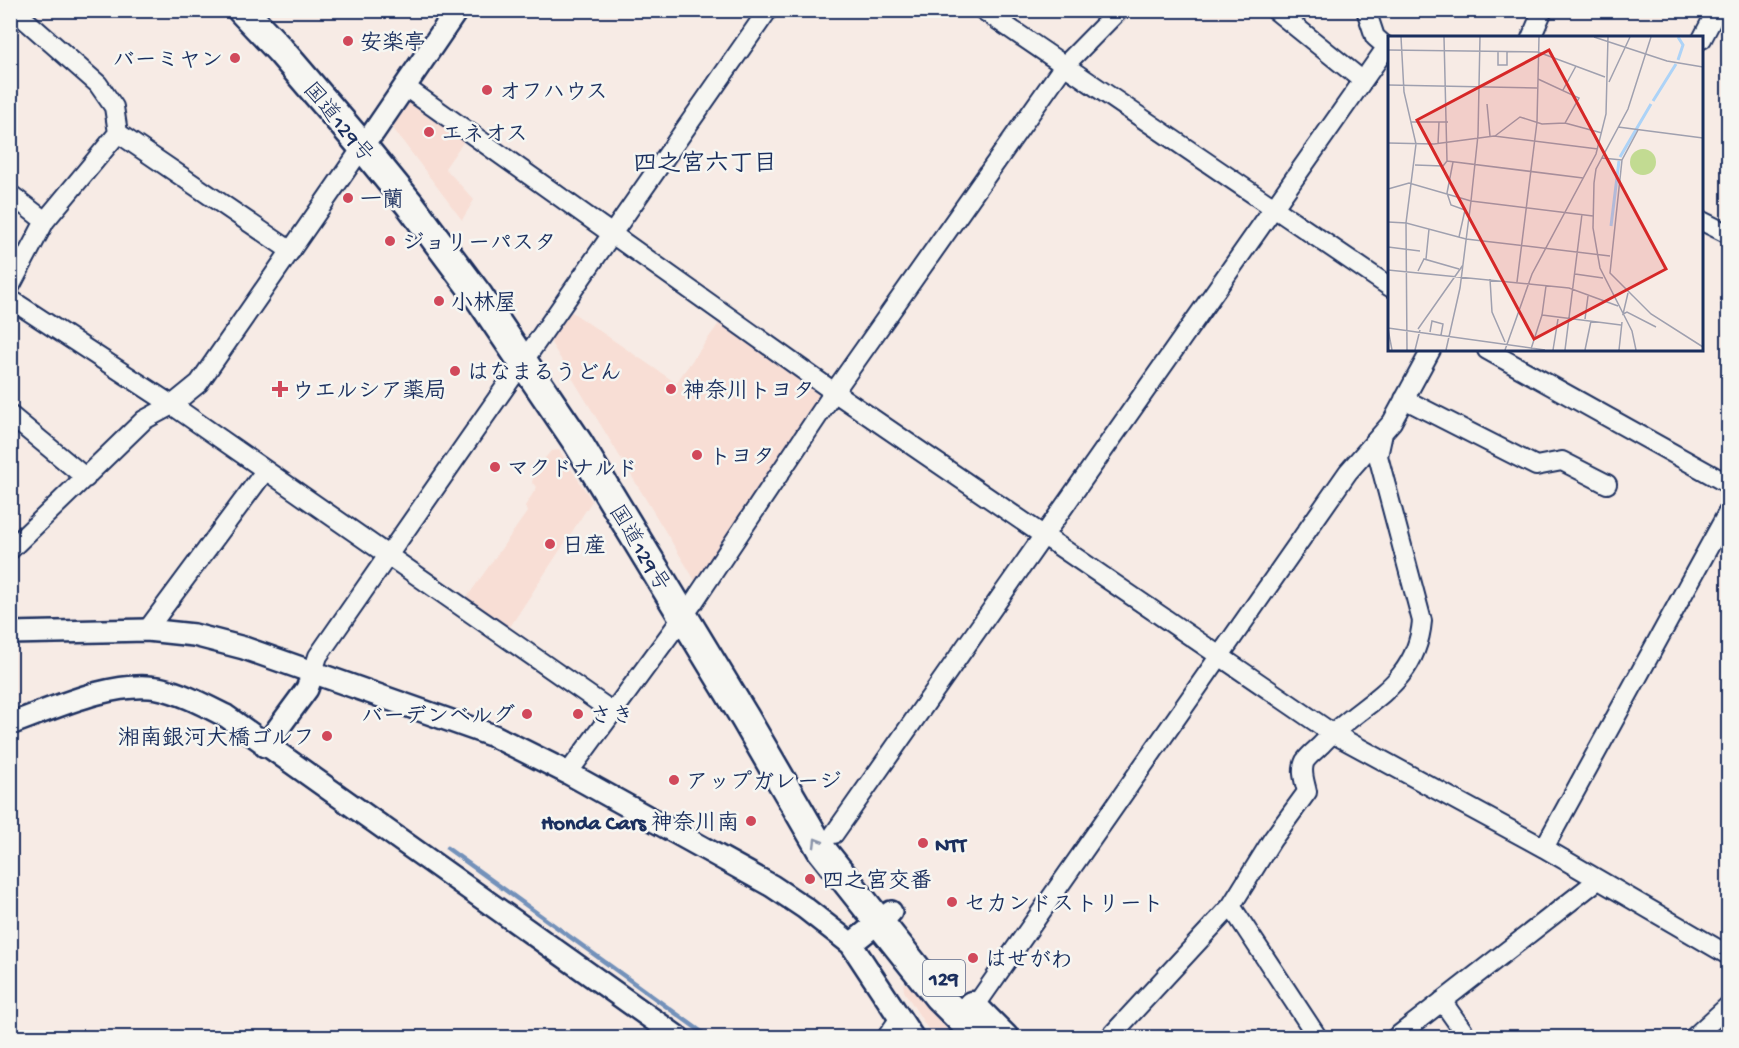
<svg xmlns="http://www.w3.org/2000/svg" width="1739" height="1048" viewBox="0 0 1739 1048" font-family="'Gochi Hand','Klee One',sans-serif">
<rect width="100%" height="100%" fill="#f7ebe5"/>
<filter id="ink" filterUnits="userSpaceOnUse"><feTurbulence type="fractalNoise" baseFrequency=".0167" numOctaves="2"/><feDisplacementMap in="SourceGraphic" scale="12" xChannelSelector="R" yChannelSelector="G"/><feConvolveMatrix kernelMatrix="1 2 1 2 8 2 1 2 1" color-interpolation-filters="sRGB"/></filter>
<g filter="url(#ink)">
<path fill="#f8ded5" d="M 411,100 L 466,138 L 445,168 L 474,200 L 462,220 L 392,127 Z
M 569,310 L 676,383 L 720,322 L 822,395 L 696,582 L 548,338 Z
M 559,450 L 592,501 L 506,633 L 463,603 L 527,512 L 525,506 L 537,487 L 532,483 L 534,471 L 551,451 Z
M 903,983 L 907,984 L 954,1037 L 933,1037 L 904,991 Z"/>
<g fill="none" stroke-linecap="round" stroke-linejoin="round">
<path stroke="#7391ba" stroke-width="4.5" d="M 447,848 L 710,1038"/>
<g stroke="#1b2f5e" stroke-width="22">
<path id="minor" d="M 14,10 L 98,84 L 114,107 L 118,133 L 291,251
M 983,10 L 1390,287
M 1275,10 L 1363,81
M 1366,10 L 1375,37 L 1390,50
M 1531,38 L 1543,10
M 1702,39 L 1717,10
M 404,86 L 834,392 L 1332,733 L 1544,848 L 1728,955
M 10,194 L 45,221
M 1702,221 L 1728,234
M 10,287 L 45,221 L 118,133
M 10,299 L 172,405 L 613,712
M 1487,350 L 1728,484
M 1404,399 L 1536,466 L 1562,461 L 1607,484
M 10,415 L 86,478
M 10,550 L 144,420 L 172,405 L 199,383 L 368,139
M 147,630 L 265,471
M 313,672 L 318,656 L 768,10
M 568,773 L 693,603 L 834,392 L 1063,67 L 1119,10
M 834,834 L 1386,48
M 1544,848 L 1728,512
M 1442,1001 L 1468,1038
M 969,1015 L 1348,472 L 1392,422 L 1431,350
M 886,1038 L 900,1018
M 1109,1038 L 1231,906
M 1318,1038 L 1231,906 L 1272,840 L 1307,792 C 1305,782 1300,771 1305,761 C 1309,755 1316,750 1321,745 C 1362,701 1416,688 1422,621 L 1378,456 L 1383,433
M 1395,1038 L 1598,880
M 1693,1038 L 1728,1006"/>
</g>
<g stroke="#1b2f5e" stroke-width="26">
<path id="tertiary" d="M 373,133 L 457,10
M 10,633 L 147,630 L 194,635 L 244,648 L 494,736 L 568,773 L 772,886 L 805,908 L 851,944 L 913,1038
M 10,724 C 52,709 113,680 158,688 C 182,693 204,705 226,716 L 679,1038
M 265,746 L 307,689 L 313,672
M 851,944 L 891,912"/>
</g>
<g stroke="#1b2f5e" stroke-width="33">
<path id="trunk" d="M 242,10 L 280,50 L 363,147 L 411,206 L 479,297 L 578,443 L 745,718 L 821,849 L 938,996 L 980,1038
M 972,1006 L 1004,1038"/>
</g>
<use href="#minor" stroke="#f6f6f2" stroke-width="18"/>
<use href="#tertiary" stroke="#f6f6f2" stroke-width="21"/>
<use href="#trunk" stroke="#f6f6f2" stroke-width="28"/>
</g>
<defs><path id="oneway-chevron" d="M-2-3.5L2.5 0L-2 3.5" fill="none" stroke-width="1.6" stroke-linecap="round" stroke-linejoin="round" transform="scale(1.5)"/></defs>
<use stroke="#8892a8" href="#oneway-chevron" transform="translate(817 842) rotate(-121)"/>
</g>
<g fill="#d1495b" stroke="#f6f6f2" stroke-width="2">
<circle cx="348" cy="41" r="6"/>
<circle cx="235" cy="58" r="6"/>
<circle cx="487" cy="90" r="6"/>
<circle cx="429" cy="132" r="6"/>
<circle cx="348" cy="198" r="6"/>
<circle cx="390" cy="241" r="6"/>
<circle cx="439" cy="301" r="6"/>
<circle cx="455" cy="371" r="6"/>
<path d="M277 380h6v6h6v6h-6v6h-6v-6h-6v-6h6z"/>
<circle cx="671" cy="389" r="6"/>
<circle cx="697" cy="455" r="6"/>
<circle cx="495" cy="467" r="6"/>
<circle cx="550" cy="544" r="6"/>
<circle cx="527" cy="714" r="6"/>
<circle cx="578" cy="714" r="6"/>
<circle cx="327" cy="736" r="6"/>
<circle cx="674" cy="780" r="6"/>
<circle cx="751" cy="821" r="6"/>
<circle cx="923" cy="843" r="6"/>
<circle cx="810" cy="879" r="6"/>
<circle cx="952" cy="902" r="6"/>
<circle cx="973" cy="958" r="6"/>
</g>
<g text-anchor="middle" stroke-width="5" stroke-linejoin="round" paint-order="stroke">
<rect fill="#f6f6f2" stroke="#5d6b8a" stroke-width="1.5" x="923" y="960" width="42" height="36" rx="4.5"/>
<g font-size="21" font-weight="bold" fill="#1b2f5e">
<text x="944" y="985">129</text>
</g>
<g font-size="22" font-weight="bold" fill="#1b2f5e" stroke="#f6f6f2" text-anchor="start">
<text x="360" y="49">安楽亭</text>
<text x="223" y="66" text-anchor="end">バーミヤン</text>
<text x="499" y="98">オフハウス</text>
<text x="441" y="140">エネオス</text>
<text x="360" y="206">一蘭</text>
<text x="402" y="249">ジョリーパスタ</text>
<text x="451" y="309">小林屋</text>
<text x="467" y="379">はなまるうどん</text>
<text x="292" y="397">ウエルシア薬局</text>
<text x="683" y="397">神奈川トヨタ</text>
<text x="709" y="463">トヨタ</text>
<text x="507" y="475">マクドナルド</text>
<text x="562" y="552">日産</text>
<text x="515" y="722" text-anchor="end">バーデンベルグ</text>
<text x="590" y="722">さき</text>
<text x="315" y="744" text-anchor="end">湘南銀河大橋ゴルフ</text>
<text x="686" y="788">アップガレージ</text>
<text x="739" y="829" text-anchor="end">Honda Cars 神奈川南</text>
<text x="935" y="851">NTT</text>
<text x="822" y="887">四之宮交番</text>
<text x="964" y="910">セカンドストリート</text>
<text x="985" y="966">はせがわ</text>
</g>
<g font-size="22" fill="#1b2f5e" stroke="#f6f6f2">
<text transform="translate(340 121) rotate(50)" y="8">国道129号</text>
<text transform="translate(641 547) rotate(59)" y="8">国道129号</text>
</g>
<g font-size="24" font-weight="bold" fill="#1b2f5e" stroke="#f6f6f2">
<text x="705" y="170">四之宮六丁目</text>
</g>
</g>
<g transform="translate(1388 36)">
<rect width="315" height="315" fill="#f7ebe5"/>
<path d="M242 126a13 13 0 1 1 26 0a13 13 0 1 1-26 0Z" fill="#c2db92"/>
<path fill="none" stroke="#add3f7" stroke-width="3" d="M 290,24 L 295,9 L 290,1M 265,65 L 288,28M 232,121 L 263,68M 223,190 L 231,125"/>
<path fill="none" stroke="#9fa0af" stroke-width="1.5" d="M 13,1 L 16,56 L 28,108 L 18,187 L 78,203 L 222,220M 206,1 L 279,25 L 315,31M 0,14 L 150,16 L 217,41M 110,15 L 110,29 L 119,29 L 119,15M 221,46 L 242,1M 0,49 L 149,52M 175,54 L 188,30M 99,68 L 102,100M 23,86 L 60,86M 177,87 L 214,97M 230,91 L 315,102M 250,94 L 234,124 L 222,237 L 263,278 L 315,311M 107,100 L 132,81 L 154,88 L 177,87 L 191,62 L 150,43M 0,107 L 46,108 L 106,100 L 210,113M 50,108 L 51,86M 214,122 L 234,124M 59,125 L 195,142M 65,126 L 59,157 L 63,169 L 77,174 L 71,201M 27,129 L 55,130 L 59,125 L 56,1M 0,153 L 21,147 L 83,165 L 205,180M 0,186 L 18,187 L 19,314M 0,211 L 32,215M 38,223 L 41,193M 0,234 L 181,252 L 230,270M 30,235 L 36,223 L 71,233M 187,238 L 215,242M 102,243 L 104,276 L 117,306M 129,246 L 149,86 L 151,1M 240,257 L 235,278 L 239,276 L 268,291M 154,279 L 233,289M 197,283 L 200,260M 0,292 L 157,314M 0,293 L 4,314M 30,293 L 75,229M 42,296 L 44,285 L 55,288 L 53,299M 143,313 L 154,279 L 158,250M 27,314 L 32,294M 58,314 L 72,252 L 83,165 L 90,99 L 92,1M 117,314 L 144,238 L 208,118 L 218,78 L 220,1M 165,314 L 170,283M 177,314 L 194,178M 197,314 L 203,285M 231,314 L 234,286M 248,314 L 244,295 L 212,232 L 205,192 L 206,147 L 208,133 L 240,73 L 263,1"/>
<path fill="#d62828" fill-opacity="0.15" stroke="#d62828" stroke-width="3" d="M 161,14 L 278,233 L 146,303 L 29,84 Z"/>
<rect width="315" height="315" fill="none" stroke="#1b2f5e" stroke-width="3"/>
</g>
<rect width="1739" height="1048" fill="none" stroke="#f6f6f2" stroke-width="36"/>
<rect x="18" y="18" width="1703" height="1012" fill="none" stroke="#1b2f5e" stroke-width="2" filter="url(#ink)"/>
</svg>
